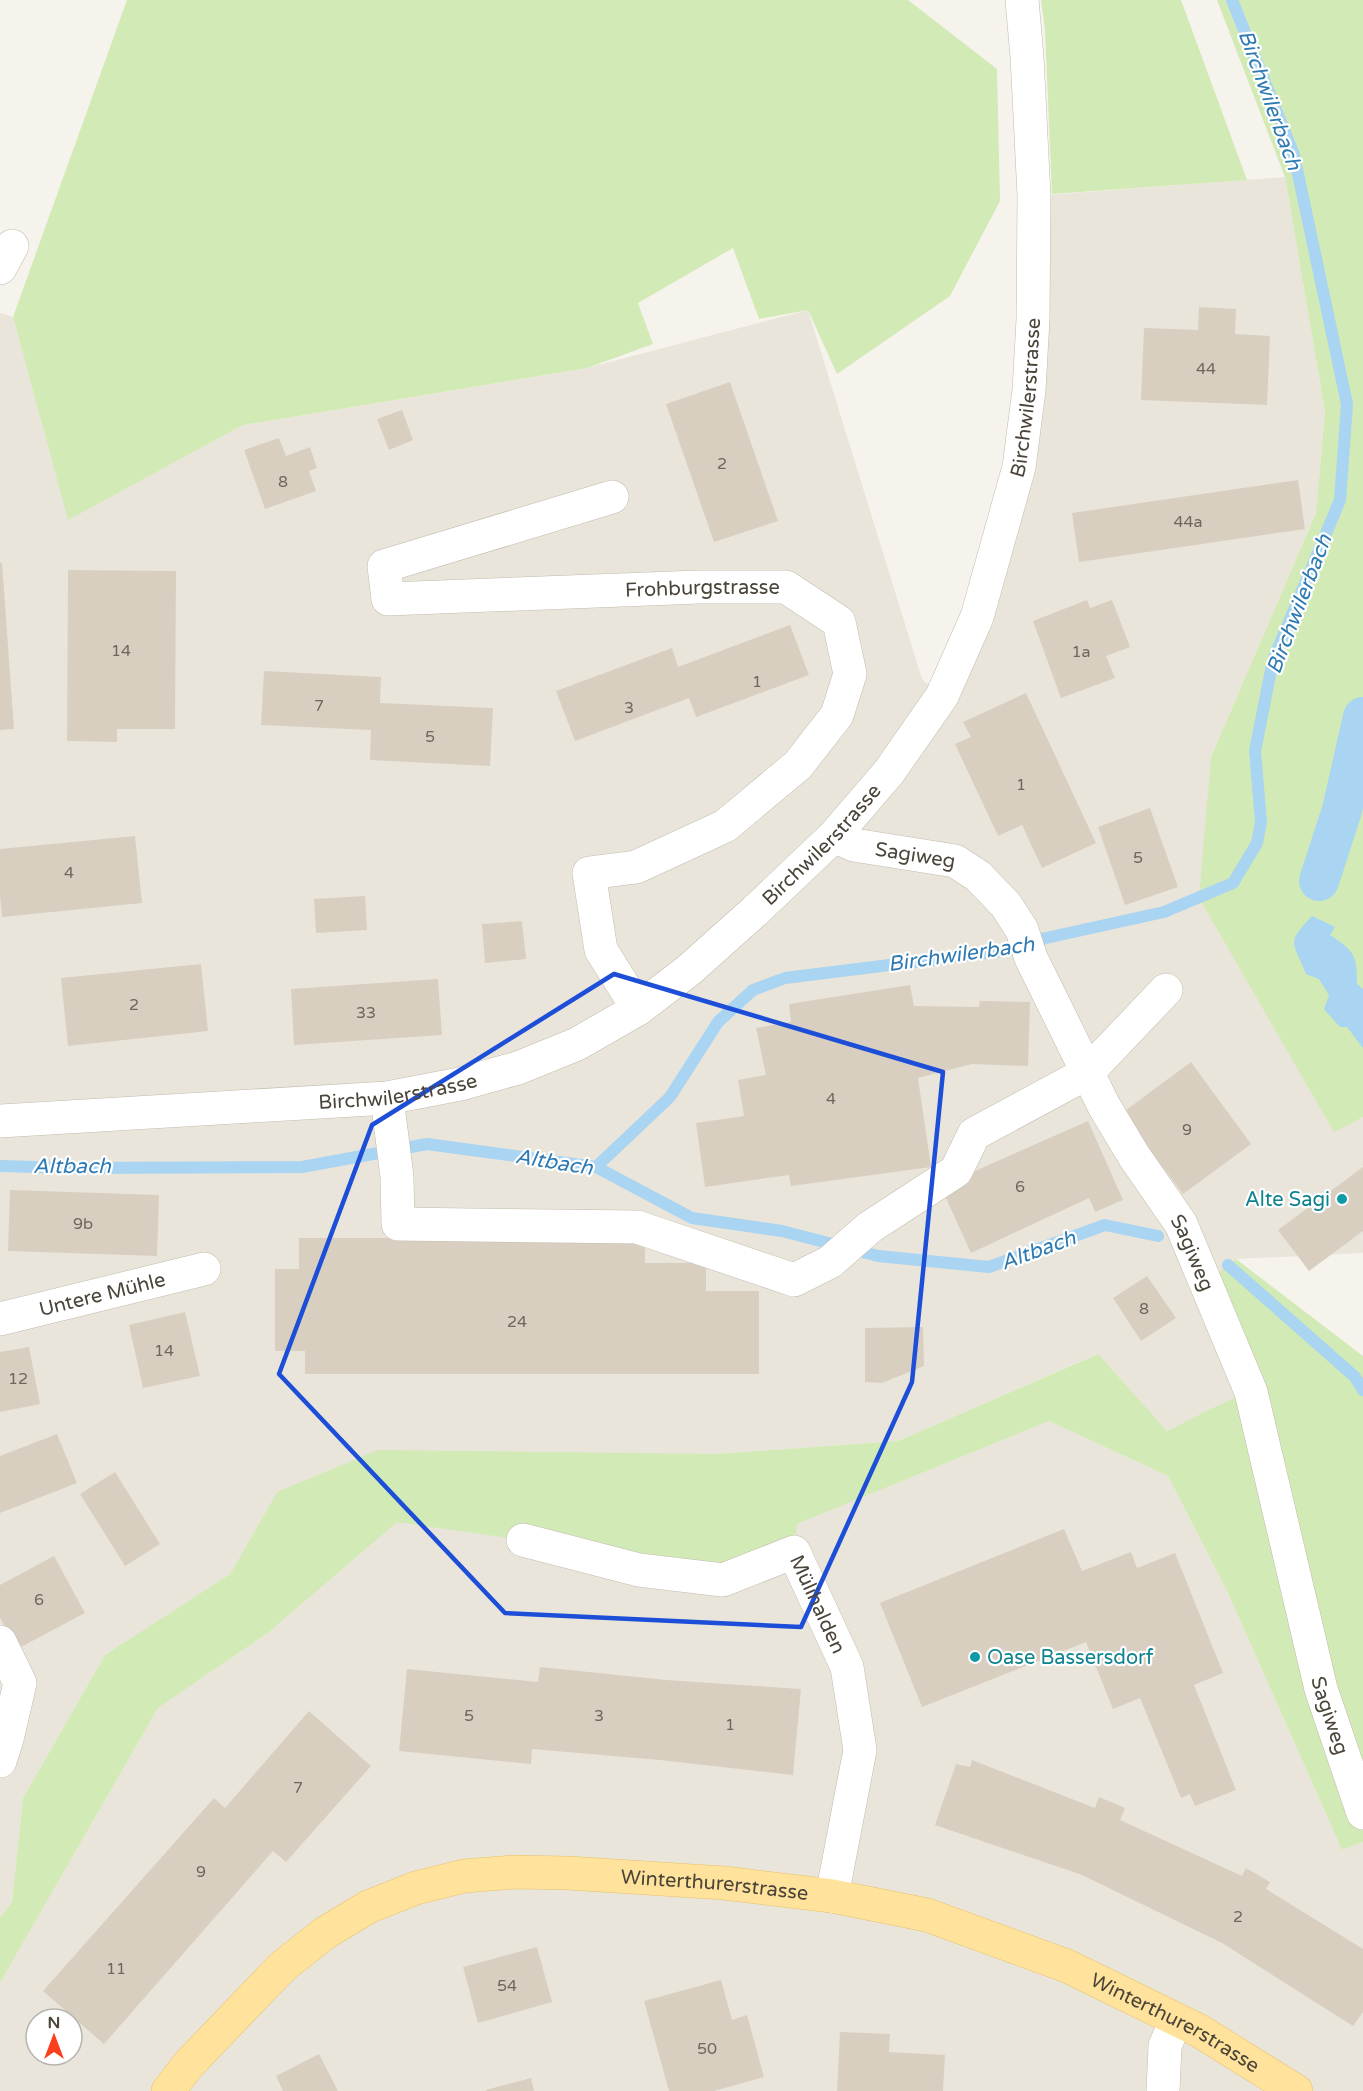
<svg xmlns="http://www.w3.org/2000/svg" width="1363" height="2091" viewBox="0 0 1363 2091" font-family="'Varela Round',sans-serif">
<rect width="100%" height="100%" fill="#f6f3ec"/>
<path fill="#eae5da" fill-rule="evenodd" d="M 1285,177 L 1325,412 L 1316,513 L 1211,757 L 1334,1131 L 1363,1117 L 1363,1253 L 1236,1259 L 1205,1282 L 1251,1392 L 1210,1409 L 1167,1431 L 1097,1354 L 898,1441 L 716,1454 L 277,1492 L 230,1574 L 105,1655 L 23,1798 L 12,1902 L 0,1917 L 0,313 L 13,317 L 68,519 L 243,425 L 587,368 L 808,310 L 922,679 L 942,696 L 1019,467 L 1034,196 Z
M 1049,1421 L 1168,1476 L 1228,1593 L 1342,1850 L 1363,1842 L 1363,2091 L 0,2091 L 0,1983 L 158,1708 L 269,1632 L 397,1521 L 523,1540 L 797,1524 ZM 36,2019 L 72,2019 L 72,2055 L 36,2055 Z"/>
<path fill="#d2eab5" d="M 127,0 L 908,0 L 997,69 L 1000,201 L 950,296 L 837,374 L 808,310 L 759,319 L 733,248 L 638,303 L 653,344 L 587,368 L 243,425 L 68,520 L 13,317 Z
M 1041,0 L 1181,0 L 1247,180 L 1052,194 L 1045,30 Z
M 1217,0 L 1363,0 L 1363,1117 L 1334,1132 L 1199,898 L 1211,757 L 1316,513 L 1325,412 L 1285,177 Z
M 1236,1259 L 1363,1356 L 1363,1842 L 1342,1850 L 1228,1593 L 1168,1476 L 1049,1421 L 797,1524 L 794,1552 L 723,1580 L 523,1540 L 397,1522 L 269,1632 L 158,1708 L 0,1983 L 0,1917 L 12,1902 L 23,1798 L 105,1655 L 230,1574 L 277,1492 L 378,1450 L 716,1454 L 898,1441 L 1098,1354 L 1167,1431 L 1210,1409 L 1251,1391 L 1205,1282 Z"/>
<path fill="#a9d4f2" d="M 1312,916 L 1335,927 L 1330,935 C 1354,951 1357,954 1357,984 L 1363,989 L 1363,1048 L 1347,1027 L 1340,1027 L 1324,1009 L 1329,995 L 1319,979 L 1306,974 C 1293,940 1285,945 1312,916 Z"/>
<g fill="none" stroke-linecap="round" stroke-linejoin="round">
<path stroke="#a9d4f2" stroke-width="12" d="M 0,1166 L 72,1168 L 302,1167 L 427,1144 L 596,1167 L 692,1218 L 782,1231 L 878,1256 L 989,1267 L 1105,1225 L 1158,1236
M 596,1167 L 670,1097 L 718,1022 L 753,990 L 785,978 L 1010,950 L 1046,938 L 1164,912 L 1233,883 L 1257,843 L 1261,822 L 1255,751 L 1273,660 L 1340,500 L 1347,404 L 1294,155 L 1232,0
M 1228,1265 L 1355,1377 L 1363,1390"/>
<path stroke="#a9d4f2" stroke-width="40" d="M 1319,881 L 1342,810 L 1363,717"/>
</g>
<path fill="#d8cfc1" d="M 1199,307 L 1236,309 L 1235,334 L 1270,336 L 1267,405 L 1141,400 L 1144,328 L 1198,330 Z
M 730,382 L 778,521 L 714,542 L 666,404 Z
M 402,410 L 413,440 L 389,450 L 377,419 Z
M 279,438 L 286,456 L 310,447 L 317,468 L 309,471 L 316,491 L 265,509 L 244,450 Z
M 1298,480 L 1305,529 L 1079,562 L 1072,513 Z
M 0,563 L 2,563 L 14,729 L 0,730 Z
M 68,570 L 176,571 L 175,729 L 117,729 L 117,742 L 67,741 Z
M 1087,600 L 1090,608 L 1112,600 L 1130,647 L 1106,656 L 1115,678 L 1061,698 L 1033,621 Z
M 790,625 L 809,675 L 696,717 L 689,698 L 575,741 L 556,691 L 672,648 L 678,667 Z
M 264,671 L 381,677 L 380,703 L 493,708 L 490,766 L 370,760 L 371,730 L 261,725 Z
M 1026,693 L 1096,843 L 1042,868 L 1022,825 L 998,836 L 955,744 L 971,737 L 963,722 Z
M 1150,808 L 1178,887 L 1125,905 L 1098,827 Z
M 135,836 L 142,903 L 2,917 L 0,895 L 0,849 Z
M 365,896 L 367,930 L 316,933 L 314,899 Z
M 522,921 L 526,959 L 485,963 L 482,924 Z
M 201,964 L 208,1031 L 68,1046 L 61,978 Z
M 438,979 L 442,1035 L 294,1045 L 291,989 Z
M 910,985 L 914,1006 L 979,1007 L 980,1001 L 1030,1002 L 1028,1066 L 972,1064 L 918,1078 L 931,1167 L 791,1186 L 789,1175 L 705,1187 L 696,1123 L 744,1116 L 738,1080 L 766,1075 L 756,1028 L 791,1022 L 789,1004 Z
M 1191,1062 L 1251,1144 L 1183,1194 L 1122,1113 Z
M 1088,1121 L 1123,1200 L 1095,1212 L 1089,1198 L 971,1253 L 945,1196 L 966,1175 Z
M 1363,1167 L 1363,1231 L 1309,1271 L 1278,1230 Z
M 10,1190 L 159,1195 L 157,1256 L 8,1251 Z
M 299,1238 L 645,1238 L 645,1263 L 706,1263 L 706,1291 L 759,1291 L 759,1374 L 305,1374 L 305,1351 L 275,1351 L 275,1269 L 299,1269 Z
M 1147,1276 L 1176,1318 L 1141,1341 L 1113,1298 Z
M 185,1312 L 200,1376 L 143,1388 L 129,1325 Z
M 923,1327 L 924,1366 L 882,1383 L 865,1382 L 865,1328 Z
M 29,1347 L 40,1404 L 0,1412 L 0,1352 Z
M 57,1434 L 77,1483 L 0,1513 L 0,1456 Z
M 115,1472 L 160,1544 L 125,1566 L 80,1494 Z
M 1064,1529 L 1082,1571 L 1131,1552 L 1137,1568 L 1175,1553 L 1223,1673 L 1194,1685 L 1236,1790 L 1195,1806 L 1190,1794 L 1181,1798 L 1140,1698 L 1113,1709 L 1086,1642 L 922,1707 L 880,1603 Z
M 54,1556 L 85,1613 L 17,1649 L 0,1618 L 0,1585 Z
M 540,1667 L 666,1680 L 801,1689 L 793,1775 L 660,1760 L 532,1749 L 531,1764 L 399,1751 L 407,1669 L 538,1682 Z
M 309,1711 L 371,1766 L 286,1862 L 273,1851 L 104,2044 L 43,1991 L 214,1798 L 225,1808 Z
M 972,1760 L 1095,1808 L 1099,1797 L 1125,1808 L 1120,1820 L 1242,1876 L 1246,1868 L 1270,1882 L 1266,1889 L 1363,1949 L 1363,2012 L 1353,2026 L 1222,1943 L 1082,1875 L 935,1825 L 956,1764 L 970,1767 Z
M 537,1947 L 552,2002 L 478,2023 L 463,1967 Z
M 721,1980 L 732,2020 L 747,2015 L 764,2077 L 714,2091 L 669,2091 L 644,2001 Z
M 840,2032 L 890,2034 L 889,2052 L 945,2055 L 943,2091 L 837,2091 Z
M 319,2054 L 338,2091 L 283,2091 L 276,2076 Z
M 531,2078 L 534,2091 L 486,2091 L 486,2090 Z"/>
<g fill="none" stroke-linecap="round" stroke-linejoin="round">
<g stroke="#c2bbae" stroke-width="34">
<g id="minor">
<path d="M 0,268 L 12,246"/>
<path id="s1" d="M 612,497 L 384,566 L 388,599 L 699,587 L 786,587 L 839,622 L 850,674 L 837,715 L 798,765 L 725,826 L 636,867 L 589,873 L 601,950 L 638,1009"/>
<path id="s2" d="M 834,836 L 854,845 L 955,861 L 978,876 L 1006,905 L 1022,930 L 1031,958 L 1104,1106 L 1134,1156 L 1181,1224 L 1251,1392 L 1321,1689 L 1363,1813"/>
<path d="M 387,1098 L 397,1177 L 398,1224 L 637,1227 L 794,1280 L 830,1262 L 870,1227 L 956,1171 L 974,1134 L 1087,1073 L 1166,990"/>
<path id="s3" d="M 0,1121 L 387,1098 L 460,1084 L 518,1068 L 577,1044 L 638,1009 L 689,970 L 755,911 L 834,836 L 889,772 L 942,696 L 977,617 L 1019,467 L 1029,390 L 1033,319 L 1034,196 L 1027,57 L 1022,0"/>
<path id="s4" d="M 0,1319 L 204,1269"/>
<path id="s5" d="M 523,1540 L 639,1570 L 723,1580 L 794,1552 L 847,1667 L 860,1750 L 832,1896"/>
<path d="M 0,1642 L 20,1683 L 7,1739 L 0,1761"/>
<path d="M 1163,2091 L 1165,2046 L 1176,2020"/>
</g>
</g>
<g stroke="#e6c16a" stroke-width="34">
<g id="major">
<path id="s6" d="M 168,2091 L 188,2065 L 282,1967 L 325,1933 L 368,1907 L 416,1888 L 464,1876 L 515,1872 L 568,1873 L 724,1883 L 832,1896 L 927,1915 L 1067,1966 L 1198,2030 L 1296,2091"/>
</g>
</g>
<use href="#minor" stroke="#fff" stroke-width="33"/>
<use href="#major" stroke="#ffe39c" stroke-width="33"/>
</g>
<path fill="none" stroke="#1d4ed8" stroke-width="4.5" stroke-linejoin="round" d="M 614,974 L 943,1072 L 912,1382 L 801,1627 L 505,1613 L 279,1374 L 372,1125 Z"/>
<g fill="#0f9aa8" stroke="#fff" stroke-width="2">
<circle cx="1342" cy="1199" r="6"/>
<circle cx="975" cy="1657" r="6"/>
</g>
<g text-anchor="middle" stroke-width="4.5" stroke-linejoin="round" paint-order="stroke">
<g font-size="16" fill="#6e675b">
<text x="1206" y="374">44</text>
<text x="722" y="469">2</text>
<text x="283" y="487">8</text>
<text x="1188" y="527">44a</text>
<text x="121" y="656">14</text>
<text x="1081" y="657">1a</text>
<text x="757" y="687">1</text>
<text x="319" y="711">7</text>
<text x="629" y="713">3</text>
<text x="430" y="742">5</text>
<text x="1021" y="790">1</text>
<text x="1138" y="863">5</text>
<text x="69" y="878">4</text>
<text x="134" y="1010">2</text>
<text x="366" y="1018">33</text>
<text x="831" y="1104">4</text>
<text x="1187" y="1135">9</text>
<text x="1020" y="1192">6</text>
<text x="83" y="1229">9b</text>
<text x="1144" y="1314">8</text>
<text x="517" y="1327">24</text>
<text x="164" y="1356">14</text>
<text x="18" y="1384">12</text>
<text x="39" y="1605">6</text>
<text x="469" y="1721">5</text>
<text x="599" y="1721">3</text>
<text x="730" y="1730">1</text>
<text x="298" y="1793">7</text>
<text x="201" y="1877">9</text>
<text x="1238" y="1922">2</text>
<text x="116" y="1974">11</text>
<text x="507" y="1991">54</text>
<text x="707" y="2054">50</text>
</g>
<g font-size="20" fill="#4b4439" stroke="#fff">
<text dy="7" stroke="none"><textPath href="#s3" startOffset="1407">Birchwilerstrasse</textPath></text>
<text dy="7" stroke="none"><textPath href="#s1" startOffset="586">Frohburgstrasse</textPath></text>
<text dy="7" stroke="none"><textPath href="#s3" startOffset="903">Birchwilerstrasse</textPath></text>
<text dy="7" stroke="none"><textPath href="#s2" startOffset="84">Sagiweg</textPath></text>
<text dy="7" stroke="none"><textPath href="#s3" startOffset="399">Birchwilerstrasse</textPath></text>
<text dy="7" stroke="none"><textPath href="#s2" startOffset="588">Sagiweg</textPath></text>
<text dy="7" stroke="none"><textPath href="#s4" startOffset="105">Untere Mühle</textPath></text>
<text dy="7" stroke="none"><textPath href="#s5" startOffset="338">Mülihalden</textPath></text>
<text dy="7" stroke="none"><textPath href="#s2" startOffset="1072">Sagiweg</textPath></text>
<text dy="7" stroke="none"><textPath href="#s6" startOffset="626">Winterthurerstrasse</textPath></text>
<text dy="7" stroke="none"><textPath href="#s6" startOffset="1112">Winterthurerstrasse</textPath></text>
</g>
<g font-size="20" fill="#0d838f" stroke="#fff" text-anchor="end">
<text x="1330" y="1206">Alte Sagi</text>
<text x="987" y="1664" text-anchor="start">Oase Bassersdorf</text>
</g>
<g font-size="21" font-style="italic" fill="#2e7ab2" stroke="#fff">
<text transform="translate(1270 100) rotate(70)" y="7">Birchwilerbach</text>
<text transform="translate(1299 604) rotate(-69)" y="7">Birchwilerbach</text>
<text transform="translate(961 954) rotate(-8)" y="7">Birchwilerbach</text>
<text transform="translate(554 1162) rotate(9)" y="7">Altbach</text>
<text x="72" y="1173">Altbach</text>
<text transform="translate(1038 1250) rotate(-20)" y="7">Altbach</text>
</g>
</g>
<g transform="translate(54 2037)"><circle r="28" fill="#ffffff" stroke="#b7b4b0" stroke-width="1.5"/>
<path d="M0-4.5L10 22L0 15L-10 22Z" fill="#fc3f1d"/>
<text y="-9" font-size="16" font-weight="bold" text-anchor="middle" fill="#4b4439">N</text>
</g>
</svg>
